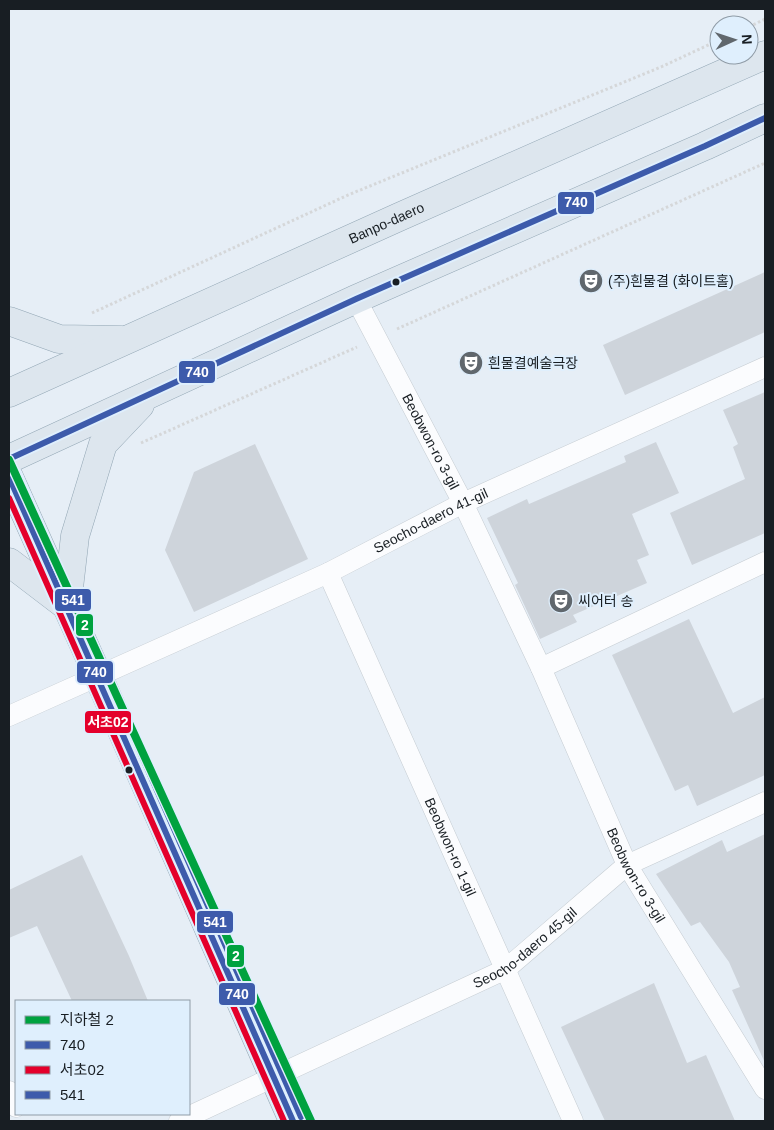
<svg xmlns="http://www.w3.org/2000/svg" width="774" height="1130" viewBox="0 0 774 1130" font-family="Helvetica,'Noto Sans KR',sans-serif">
<rect width="100%" height="100%" fill="#e6eef6"/>
<path fill="#ced4db" d="M 765,272 L 765,332 L 625,395 L 603,345 Z
M 765,392 L 765,533 L 692,565 L 670,513 L 745,479 L 733,447 L 738,444 L 723,410 Z
M 656,442 L 679,493 L 632,514 L 649,555 L 637,560 L 647,583 L 573,615 L 577,622 L 540,639 L 515,585 L 518,583 L 487,518 L 527,499 L 529,504 L 626,462 L 624,456 Z
M 255,444 L 308,559 L 194,612 L 165,550 L 194,472 Z
M 689,619 L 733,713 L 765,697 L 765,775 L 697,806 L 688,785 L 675,791 L 612,655 Z
M 765,834 L 765,1063 L 732,990 L 740,987 L 729,962 L 700,922 L 691,926 L 656,874 L 722,840 L 727,852 Z
M 82,855 L 129,956 L 148,1001 L 72,1001 L 37,926 L 9,938 L 9,890 Z
M 654,983 L 687,1063 L 706,1055 L 735,1121 L 605,1121 L 561,1027 Z"/>
<g fill="none" stroke-linecap="round" stroke-linejoin="round">
<g stroke="#c5ccd2" stroke-width="21">
<g id="street">
<path id="s1" d="M 356,299 L 463,503 L 541,668 L 627,865 L 765,1089"/>
<path id="s2" d="M 328,573 L 573,1121"/>
<path d="M 541,668 L 765,562"/>
<path id="s3" d="M 9,716 L 328,573 L 463,503 L 765,367"/>
<path d="M 9,1091 L 16,1107"/>
<path id="s4" d="M 179,1121 L 506,969 L 627,865 L 765,802"/>
</g>
</g>
<g stroke="#92a6b4" stroke-width="29">
<g id="primary">
<path d="M 9,321 L 59,339 L 121,340"/>
<path id="s5" d="M 9,393 L 399,217 L 765,55"/>
<path d="M 9,459 L 356,299 L 705,146 L 765,118"/>
<path d="M 9,477 L 98,676 L 293,1121"/>
<path d="M 9,562 L 64,604"/>
<path d="M 67,605 L 75,536 L 103,444 L 140,405"/>
</g>
</g>
<path stroke="#d5d7d9" stroke-width="3" stroke-dasharray="2.5 2.5" stroke-linecap="butt" d="M 749,27 L 765,19
M 92,313 L 348,195 L 661,67 L 719,40
M 397,329 L 765,163
M 141,443 L 357,347"/>
<use href="#street" stroke="#fbfcfe" stroke-width="20"/>
<use href="#primary" stroke="#dde6ee" stroke-width="28"/>
<g stroke="#dfeffd" stroke-width="10">
<path id="bus-1" d="M 9,459 L 356,299 L 705,146 L 765,118
M 9,477 L 293,1121"/>
</g>
<g stroke="#dfeffd" stroke-width="10">
<path id="bus-2" d="M 9,498 L 284,1121"/>
</g>
<g stroke="#dfeffd" stroke-width="10">
<path id="bus-3" d="M 17,473 L 301,1117"/>
</g>
<use href="#bus-1" stroke="#3d5bab" stroke-width="6"/>
<use href="#bus-2" stroke="#e4002b" stroke-width="6"/>
<use href="#bus-3" stroke="#3d5bab" stroke-width="6"/>
<g stroke="#dfeffd" stroke-width="11">
<path id="metro-1" d="M 9,460 L 311,1121"/>
</g>
<use href="#metro-1" stroke="#00a23f" stroke-width="8"/>
</g>
<defs>
<g id="theatre-disc" transform="scale(1.25)"><circle r="9.5" fill="#60676d" stroke="#dfeffd"/><path d="M-5-5.5Q0-4 5-5.5V0Q5 5 0 6Q-5 5-5 0ZM-3.3-2.5H-1v1.5H-3.3ZM1-2.5H3.3v1.5H1ZM-2.8 1Q0 5.5 2.8 1Z" fill="#fff"/></g>
</defs>
<g fill-rule="evenodd">
<use href="#theatre-disc" x="591" y="281"/>
<use href="#theatre-disc" x="471" y="363"/>
<use href="#theatre-disc" x="561" y="601"/>
</g>
<g fill="#181e23" stroke="#dfeffd" stroke-width="2">
<circle cx="396" cy="282" r="4.5"/>
<circle cx="129" cy="770" r="4.5"/>
</g>
<g text-anchor="middle" stroke-width="4" stroke-linejoin="round" paint-order="stroke">
<g font-size="14" fill="#181e23" stroke="#dfeffd">
<text dy="5" stroke="none"><textPath href="#s5" startOffset="414">Banpo-daero</textPath></text>
<text dy="5" stroke="none"><textPath href="#s1" startOffset="161">Beobwon-ro 3-gil</textPath></text>
<text dy="5" stroke="none"><textPath href="#s3" startOffset="465">Seocho-daero 41-gil</textPath></text>
<text dy="5" stroke="none"><textPath href="#s2" startOffset="300">Beobwon-ro 1-gil</textPath></text>
<text dy="5" stroke="none"><textPath href="#s1" startOffset="641">Beobwon-ro 3-gil</textPath></text>
<text dy="5" stroke="none"><textPath href="#s4" startOffset="388">Seocho-daero 45-gil</textPath></text>
</g>
<g font-size="14" fill="#181e23" stroke="#dfeffd" text-anchor="start">
<text x="608" y="286">(주)흰물결 (화이트홀)</text>
<text x="488" y="368">흰물결예술극장</text>
<text x="578" y="606">씨어터 송</text>
</g>
</g>
<g stroke="#dfeffd" stroke-width="2">
<rect x="557" y="191" width="38" height="24" rx="5" fill="#3d5bab"/>
<rect x="178" y="360" width="38" height="24" rx="5" fill="#3d5bab"/>
<rect x="54" y="588" width="38" height="24" rx="5" fill="#3d5bab"/>
<rect x="75" y="613" width="19" height="24" rx="5" fill="#00a23f"/>
<rect x="76" y="660" width="38" height="24" rx="5" fill="#3d5bab"/>
<rect x="84" y="710" width="48" height="24" rx="5" fill="#e4002b"/>
<rect x="196" y="910" width="38" height="24" rx="5" fill="#3d5bab"/>
<rect x="226" y="944" width="19" height="24" rx="5" fill="#00a23f"/>
<rect x="218" y="982" width="38" height="24" rx="5" fill="#3d5bab"/>
</g>
<g font-size="14" text-anchor="middle" font-weight="bold" fill="#fff">
<text x="576" y="207">740</text>
<text x="197" y="377">740</text>
<text x="73" y="605">541</text>
<text x="85" y="630">2</text>
<text x="95" y="677">740</text>
<text x="108" y="727">서초02</text>
<text x="215" y="927">541</text>
<text x="236" y="961">2</text>
<text x="237" y="999">740</text>
</g>
<rect width="774" height="1130" fill="none" stroke="#181e23" stroke-width="20"/>
<rect x="15" y="1000" width="175" height="115" fill="#dfeffd" stroke="#8f9ba6"/>
<rect x="25" y="1016" width="25" height="8" fill="#00a23f" stroke="#8f9ba6"/>
<text x="60" y="1025" font-size="15" fill="#181e23">지하철 2</text>
<rect x="25" y="1041" width="25" height="8" fill="#3d5bab" stroke="#8f9ba6"/>
<text x="60" y="1050" font-size="15" fill="#181e23">740</text>
<rect x="25" y="1066" width="25" height="8" fill="#e4002b" stroke="#8f9ba6"/>
<text x="60" y="1075" font-size="15" fill="#181e23">서초02</text>
<rect x="25" y="1091" width="25" height="8" fill="#3d5bab" stroke="#8f9ba6"/>
<text x="60" y="1100" font-size="15" fill="#181e23">541</text>
<g transform="translate(734 40) rotate(87)"><circle r="24" fill="#dfeffd" stroke="#8f9ba6"/>
<path d="M0-4L9 19L0 12L-9 19Z" fill="#60676d"/>
<text y="-8" font-size="14" font-weight="bold" text-anchor="middle" fill="#181e23">N</text>
</g>
</svg>
